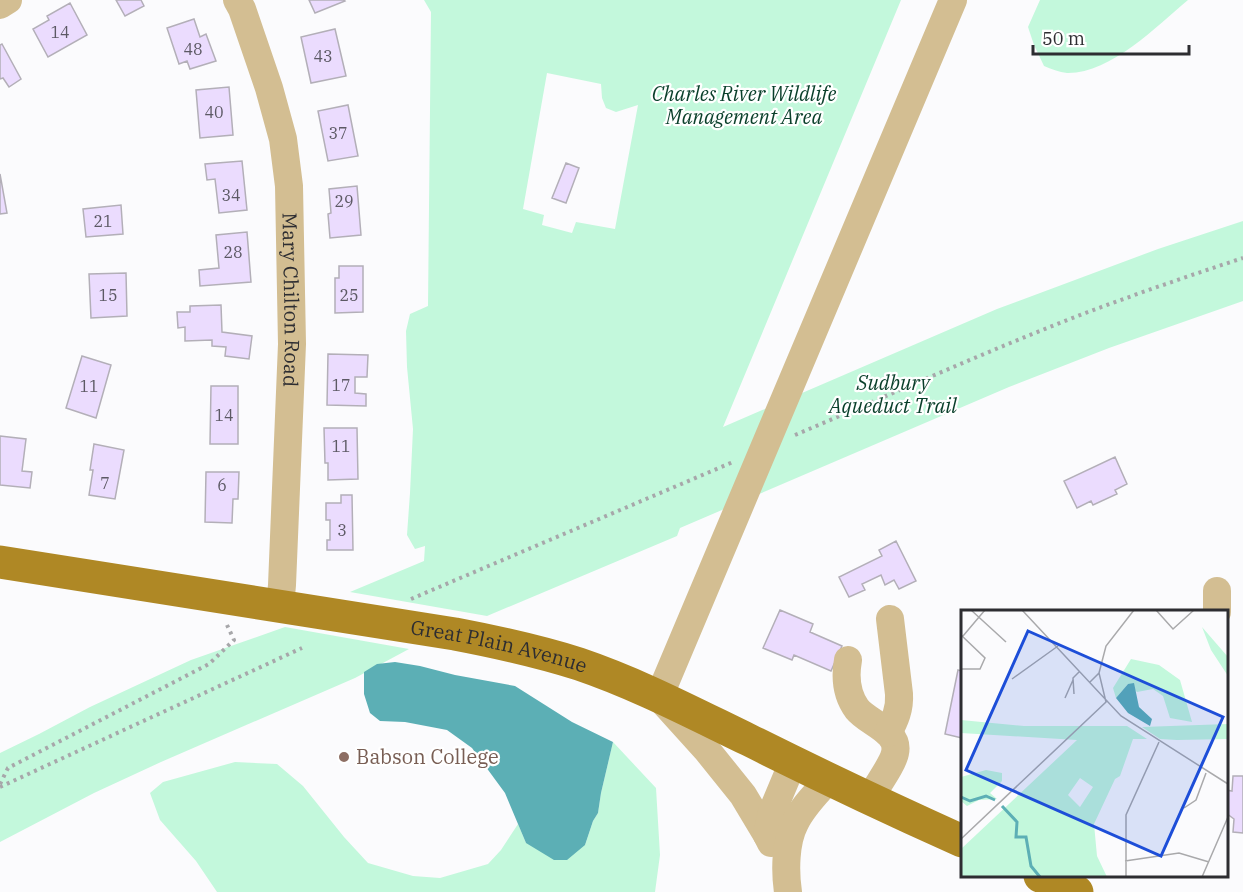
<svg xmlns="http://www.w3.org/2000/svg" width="1243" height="892" viewBox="0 0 1243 892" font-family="'IBM Plex Serif',serif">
<rect width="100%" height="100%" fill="#fbfbfd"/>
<path fill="#c3f8dc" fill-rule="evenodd" d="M 424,0 L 901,0 L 723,427 L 997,309 L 1158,249 L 1243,221 L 1243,301 L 1109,348 L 1009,387 L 680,528 L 677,536 L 487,616 L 350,592 L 424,561 L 425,546 L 415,549 L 407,535 L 410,493 L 413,429 L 407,367 L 406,331 L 410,314 L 428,306 L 431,12 ZM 547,73 L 601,84 L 602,98 L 606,108 L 616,112 L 638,105 L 615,229 L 576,222 L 572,233 L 542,225 L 544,215 L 523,209 Z
M 1040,0 L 1188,0 C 1157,26 1110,74 1067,73 C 1059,72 1051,69 1044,66 L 1034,45 L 1028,27 Z
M 285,627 L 409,649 L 355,678 L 161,762 L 94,793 L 0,842 L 0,753 L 39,734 L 90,707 L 191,660 Z
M 613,742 L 656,788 L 660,855 L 655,892 L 217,892 L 196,861 L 160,820 L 150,793 L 163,782 L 235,762 L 277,764 L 303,786 L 344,837 L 368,863 L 413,876 L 440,878 L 488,864 L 501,850 L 518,824 L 526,843 L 585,845 L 593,821 L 598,813 L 601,793 Z"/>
<path fill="#5cafb5" d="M 395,662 L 420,666 L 455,675 L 515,686 L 572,722 L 613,742 L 601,793 L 598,813 L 593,821 L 585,845 L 567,860 L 554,860 L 526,843 L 505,793 L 472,748 L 447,730 L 405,722 L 380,721 L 370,713 L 364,694 L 364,672 L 377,664 Z"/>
<path fill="#ebdcfe" stroke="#b3afb8" stroke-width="1.5" d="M 116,0 L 141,0 L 144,6 L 125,16 Z
M 309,0 L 344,0 L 345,1 L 315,13 Z
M 70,3 L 87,35 L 48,57 L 33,29 L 49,20 L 47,16 Z
M 194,19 L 200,37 L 206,34 L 216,61 L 190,69 L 187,61 L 179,64 L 167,28 Z
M 335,29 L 346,76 L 311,83 L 301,37 Z
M 2,44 L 21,79 L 9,87 L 3,78 L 0,79 L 0,45 Z
M 229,87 L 233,135 L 200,138 L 196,90 Z
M 348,105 L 358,156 L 328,161 L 318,111 Z
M 242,161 L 247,210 L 219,213 L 215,179 L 207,180 L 205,164 Z
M 566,163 L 579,168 L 566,203 L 552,198 Z
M 0,174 L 7,213 L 0,214 Z
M 357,186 L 361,235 L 330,238 L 328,214 L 331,213 L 329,189 Z
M 121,205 L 123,234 L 86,237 L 83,209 Z
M 247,232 L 251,282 L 200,286 L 199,270 L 219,268 L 216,235 Z
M 339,266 L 363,266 L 363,312 L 335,313 L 335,278 L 339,278 Z
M 126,273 L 127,316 L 91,318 L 89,274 Z
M 221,305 L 222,332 L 252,336 L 249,359 L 225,356 L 226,347 L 212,346 L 212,340 L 185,341 L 185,327 L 178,328 L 177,312 L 190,312 L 190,306 Z
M 328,354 L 368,355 L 367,377 L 355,377 L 355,393 L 366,394 L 366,406 L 327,405 Z
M 82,356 L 111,365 L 96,418 L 66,408 Z
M 211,386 L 238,386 L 238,444 L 210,444 Z
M 324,428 L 357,428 L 358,479 L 328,480 L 328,463 L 325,463 Z
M 0,436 L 26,439 L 22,471 L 32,472 L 30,488 L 0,485 Z
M 94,444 L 124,450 L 115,499 L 89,495 L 93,470 L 90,470 Z
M 1115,457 L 1127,484 L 1115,490 L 1117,494 L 1093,505 L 1091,501 L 1077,508 L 1064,481 Z
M 206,472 L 239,472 L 238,499 L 233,499 L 232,523 L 205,522 Z
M 341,495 L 352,495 L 353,550 L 327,550 L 327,540 L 330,540 L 330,520 L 326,520 L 326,503 L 341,503 Z
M 896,541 L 916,581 L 899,589 L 894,580 L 885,585 L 881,575 L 862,584 L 865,590 L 849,597 L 839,577 L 882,556 L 879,550 Z
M 780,610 L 813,624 L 810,632 L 842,646 L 831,671 L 794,655 L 792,660 L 763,648 Z
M 958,670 L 962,671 L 962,738 L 945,734 Z
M 1233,776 L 1243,776 L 1243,833 L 1233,832 L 1234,819 L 1226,813 L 1226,790 L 1232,791 Z"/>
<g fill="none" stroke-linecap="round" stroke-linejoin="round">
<path stroke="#a7a7aa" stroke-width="4" stroke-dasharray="3 4.5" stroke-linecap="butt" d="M 795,435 C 892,394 989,350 1088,312 C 1139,293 1191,275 1243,258
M 411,599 L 733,462
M 0,784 L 8,768 L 209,664 L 234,640 L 227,625
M 0,787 L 302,648"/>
<g stroke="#d3be92" stroke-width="28">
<path id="s1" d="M 237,0 L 242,9 L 269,88 L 283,139 L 289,186 L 292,344 L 282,585 L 280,606"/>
<path d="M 0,5 L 8,0"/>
<path d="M 1217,612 L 1217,591"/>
<path d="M 848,660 C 845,677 846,694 857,709 C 868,723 900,731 895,753 C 893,764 876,787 870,798"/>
<path d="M 888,733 C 895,720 900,709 899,694 L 890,619"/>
<path d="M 767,835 L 743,795 L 706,749 L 659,697 L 953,0"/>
<path d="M 771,843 L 767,835 L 772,812 L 793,762"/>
<path d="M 788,892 C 785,872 785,842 795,823 C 803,806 817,793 829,779"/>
</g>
<g stroke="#af8825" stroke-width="33">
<path id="s2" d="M 0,562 L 455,634 C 497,642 538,651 579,664 C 638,684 693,713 749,740 C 819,775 891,809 962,841"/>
<path d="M 1040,876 L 1077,892"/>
</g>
</g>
<circle fill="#8d6e63" stroke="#fff" stroke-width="2" cx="344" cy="757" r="6"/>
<g text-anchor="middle" stroke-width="4.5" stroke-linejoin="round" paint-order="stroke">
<g font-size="16" fill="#5c5964">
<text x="60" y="38">14</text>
<text x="193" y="55">48</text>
<text x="323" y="62">43</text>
<text x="214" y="118">40</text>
<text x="338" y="139">37</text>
<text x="231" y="201">34</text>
<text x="344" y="207">29</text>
<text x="103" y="227">21</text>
<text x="233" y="258">28</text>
<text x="108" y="301">15</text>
<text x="349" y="301">25</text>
<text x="341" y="391">17</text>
<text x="89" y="392">11</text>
<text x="224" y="421">14</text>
<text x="341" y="452">11</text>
<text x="105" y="489">7</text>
<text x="222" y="491">6</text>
<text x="342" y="536">3</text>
</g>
<g font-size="20" font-style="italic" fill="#093f2a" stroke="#fff">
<text x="744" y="101">Charles River Wildlife<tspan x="744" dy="23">Management Area</tspan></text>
<text x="893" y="390">Sudbury<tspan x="893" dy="23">Aqueduct Trail</tspan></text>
</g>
<g font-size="20" fill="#2d2d31" stroke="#fff">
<text dy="7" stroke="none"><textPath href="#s1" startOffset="308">Mary Chilton Road</textPath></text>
<text dy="7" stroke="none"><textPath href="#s2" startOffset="506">Great Plain Avenue</textPath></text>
</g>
<g font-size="20" fill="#785e54" stroke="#fff" text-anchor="start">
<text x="356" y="764">Babson College</text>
</g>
</g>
<g transform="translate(961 610)">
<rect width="267" height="267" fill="#fbfbfd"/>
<path d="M 241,17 L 267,47 L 267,66 L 250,40 ZM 170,49 L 198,55 L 219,70 L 231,112 L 209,108 L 202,86 L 192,79 L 176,82 L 167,74 L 155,88 L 152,78 ZM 0,110 L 63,116 L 166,116 L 186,129 L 172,129 L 159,166 L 154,169 L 133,214 L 136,246 L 146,267 L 0,267 L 0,239 L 116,130 L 0,123 ZM 119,168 L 132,177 L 119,197 L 107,185 ZM 267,114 L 267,129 L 216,130 L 199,129 L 181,117 ZM 25,160 L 41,163 L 41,171 L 29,183 L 36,189 L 18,190 L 6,196 L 0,191 L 0,167 Z" fill="#c3f8dc" fill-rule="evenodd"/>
<path d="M 173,73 L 178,97 L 191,109 L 189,116 L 167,103 L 155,88 L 167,74 Z" fill="#5cafb5"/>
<path fill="none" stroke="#5cafb5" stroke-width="3" d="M 0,187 L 9,191 L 25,186 L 34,190M 41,196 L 56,212 L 55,227 L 65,227 L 70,256 L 79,267"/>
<path fill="none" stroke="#a9a9ab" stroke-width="1.5" d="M 10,0 L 45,32M 61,0 L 160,106 L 267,174M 195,0 L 212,19 L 233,0M 0,25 L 24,48 L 19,59 L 0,59M 2,26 L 24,0M 51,69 L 97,36M 129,72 L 138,63 L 145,36 L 173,0M 113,84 L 112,68 L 119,61M 104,88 L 112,70M 223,198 L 235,190 L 245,163M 0,229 L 145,92 L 138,63M 164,251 L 218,243 L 248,252M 165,267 L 165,205 L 198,132M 241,267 L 267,207"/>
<path fill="#1d4ed8" fill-opacity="0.15" stroke="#1d4ed8" stroke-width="3" d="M 67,21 L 262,107 L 200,246 L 5,160 Z"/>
<rect width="267" height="267" fill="none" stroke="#2d2d31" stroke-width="3"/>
</g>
<path d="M1033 45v9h156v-9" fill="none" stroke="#2d2d31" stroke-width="3"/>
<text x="1042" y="45" font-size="18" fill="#2d2d31" stroke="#ffffff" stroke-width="4.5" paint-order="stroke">50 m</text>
</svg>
